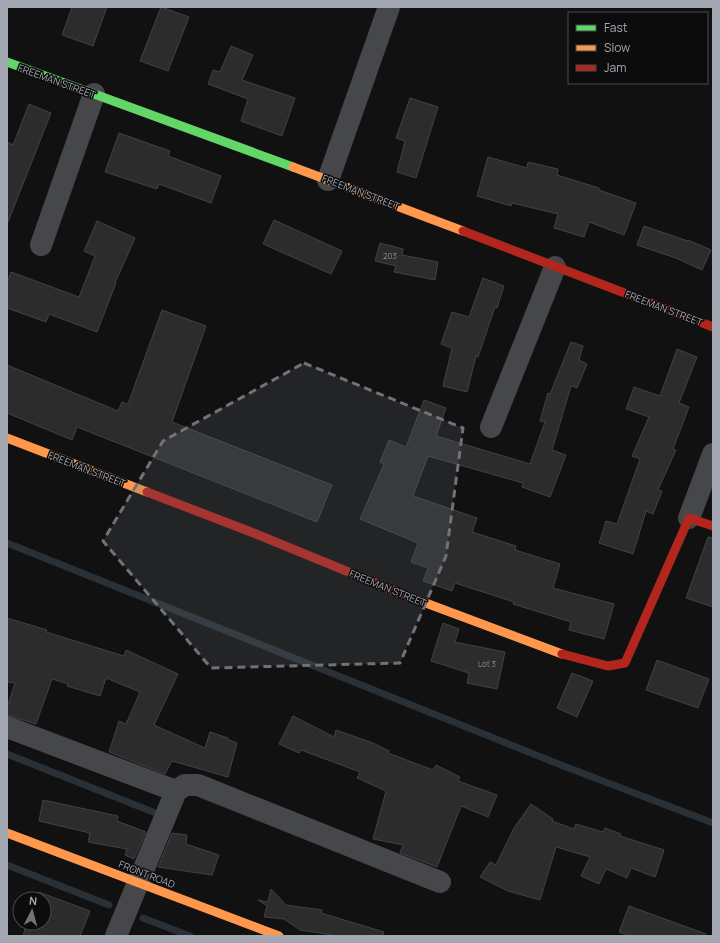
<svg xmlns="http://www.w3.org/2000/svg" width="720" height="943" viewBox="0 0 720 943" font-family="Manrope,sans-serif">
<rect width="100%" height="100%" fill="#111112"/>
<g fill="none" stroke-linecap="round" stroke-linejoin="round">
<path stroke="#293036" stroke-width="7" d="M 7,543 L 561,765 L 713,823
M 7,754 L 153,812
M 7,865 L 109,905
M 143,918 L 190,936"/>
</g>
<path fill="#2c2c2d" stroke="#414245" d="M 72,7 L 107,7 L 93,46 L 62,35 Z
M 161,7 L 189,17 L 168,71 L 140,61 Z
M 231,46 L 253,55 L 242,80 L 295,98 L 282,136 L 241,121 L 248,99 L 208,84 L 213,70 L 220,72 Z
M 410,98 L 438,107 L 416,178 L 397,172 L 405,141 L 396,138 Z
M 29,104 L 51,113 L 8,222 L 7,222 L 7,142 L 13,145 Z
M 119,133 L 170,151 L 168,156 L 221,176 L 211,203 L 159,184 L 157,189 L 105,172 Z
M 488,157 L 527,168 L 528,162 L 558,169 L 557,175 L 599,188 L 599,190 L 636,203 L 624,235 L 589,222 L 584,237 L 554,228 L 558,214 L 512,203 L 511,206 L 477,196 Z
M 274,220 L 342,251 L 331,274 L 263,244 Z
M 97,221 L 135,238 L 115,283 L 116,283 L 97,332 L 49,314 L 46,322 L 7,308 L 7,283 L 11,272 L 79,297 L 95,256 L 84,251 Z
M 644,226 L 688,241 L 688,240 L 711,250 L 702,270 L 676,258 L 637,245 Z
M 380,243 L 403,249 L 402,255 L 438,262 L 435,280 L 394,272 L 396,266 L 375,261 Z
M 483,278 L 504,286 L 497,308 L 495,307 L 478,357 L 476,356 L 467,392 L 443,386 L 452,348 L 441,344 L 452,312 L 469,317 Z
M 162,310 L 206,326 L 172,422 L 332,485 L 317,522 L 77,427 L 72,440 L 7,413 L 7,365 L 118,411 L 122,402 L 128,404 Z
M 571,342 L 583,346 L 579,360 L 587,364 L 577,388 L 571,386 L 552,450 L 566,455 L 550,497 L 522,487 L 523,483 L 428,456 L 413,496 L 477,518 L 472,532 L 516,546 L 515,550 L 560,564 L 553,588 L 614,604 L 604,639 L 569,630 L 571,622 L 513,604 L 514,602 L 455,583 L 452,591 L 423,581 L 428,568 L 411,562 L 418,543 L 360,519 L 384,464 L 380,462 L 389,440 L 406,447 L 424,400 L 446,408 L 436,436 L 530,464 L 545,422 L 540,421 L 548,393 L 550,394 Z
M 677,349 L 697,357 L 679,403 L 689,407 L 673,449 L 676,450 L 658,490 L 662,491 L 653,514 L 646,511 L 633,554 L 599,543 L 606,521 L 617,524 L 640,459 L 632,456 L 649,417 L 626,409 L 634,387 L 660,396 Z
M 708,537 L 713,538 L 713,607 L 686,598 Z
M 7,618 L 47,630 L 46,632 L 124,656 L 126,650 L 178,674 L 154,725 L 205,748 L 210,732 L 228,738 L 227,739 L 237,743 L 228,777 L 172,761 L 165,774 L 109,752 L 119,721 L 126,724 L 140,692 L 106,678 L 100,696 L 67,686 L 68,684 L 52,679 L 36,724 L 7,715 L 7,708 L 15,683 L 7,682 Z
M 443,623 L 459,629 L 455,642 L 505,652 L 497,689 L 467,683 L 469,673 L 431,661 Z
M 657,660 L 709,679 L 698,708 L 646,690 Z
M 572,673 L 593,681 L 577,717 L 557,708 Z
M 293,716 L 334,737 L 336,730 L 373,743 L 389,751 L 388,753 L 433,770 L 436,765 L 460,777 L 458,781 L 497,795 L 488,817 L 461,806 L 437,867 L 400,853 L 403,845 L 373,839 L 386,791 L 357,778 L 360,772 L 301,750 L 299,753 L 279,744 Z
M 43,800 L 118,816 L 117,821 L 146,832 L 134,859 L 125,855 L 127,849 L 88,842 L 90,833 L 39,821 Z
M 531,804 L 553,819 L 552,821 L 574,829 L 576,824 L 603,832 L 605,828 L 621,834 L 620,836 L 664,850 L 655,877 L 631,868 L 627,878 L 606,869 L 599,884 L 581,876 L 590,857 L 556,847 L 540,900 L 508,891 L 480,877 L 490,862 L 496,865 L 514,828 Z
M 172,833 L 187,835 L 186,844 L 219,855 L 212,875 L 158,867 Z
M 271,889 L 286,905 L 322,910 L 321,913 L 384,932 L 383,936 L 339,936 L 300,930 L 284,919 L 264,917 L 267,906 L 258,900 L 268,902 Z
M 39,892 L 90,911 L 80,936 L 23,936 L 27,923 L 44,923 L 44,899 L 36,899 Z
M 629,906 L 706,934 L 706,936 L 631,936 L 619,932 Z"/>
<g fill="none" stroke-linecap="round" stroke-linejoin="round">
<path stroke="#46474a" stroke-width="22" d="M 328,180 L 389,7
M 41,245 L 94,94
M 491,427 L 555,267
M 689,518 L 713,454
M 7,727 L 176,791
M 116,936 L 176,791 L 185,785 L 198,785 L 440,882"/>
<path stroke="#63d668" stroke-width="9" d="M 7,62 L 293,167"/>
<path stroke="#ff974d" stroke-width="9" d="M 293,167 L 463,231
M 7,438 L 147,492
M 407,596 L 562,654
M 7,833 L 279,936"/>
<path stroke="#b3261e" stroke-width="9" d="M 463,231 L 713,327
M 147,492 L 251,532 L 407,596
M 562,654 L 608,666 L 625,663 L 689,518 L 713,526"/>
</g>
<path fill="#70727a" fill-opacity="0.2" stroke="#70727a" stroke-width="3" stroke-dasharray="8 5" stroke-linejoin="round" d="M 304,363 L 463,428 L 446,556 L 400,663 L 211,668 L 103,541 L 163,441 Z"/>
<g text-anchor="middle" stroke-width="3" stroke-linejoin="round" paint-order="stroke">
<g font-size="8" fill="#858891">
<text x="390" y="259">203</text>
<text x="487" y="667">Lot 3</text>
</g>
<g font-size="10" fill="#a3a7b2" stroke="#0c0c0d">
<text transform="translate(57 81) rotate(20)" y="4">FREEMAN STREET</text>
<text transform="translate(361 192) rotate(21)" y="4">FREEMAN STREET</text>
<text transform="translate(664 308) rotate(21)" y="4">FREEMAN STREET</text>
<text transform="translate(87 469) rotate(21)" y="4">FREEMAN STREET</text>
<text transform="translate(388 588) rotate(22)" y="4">FREEMAN STREET</text>
<text transform="translate(147 874) rotate(21)" y="4">FRONT ROAD</text>
</g>
</g>
<rect width="720" height="943" fill="none" stroke="#a3a7b2" stroke-width="16"/>
<rect x="568" y="12" width="140" height="72" fill="#0c0c0d" stroke="#484a4f"/>
<rect x="576" y="25" width="20" height="6" fill="#63d668" stroke="#484a4f"/>
<text x="604" y="32" font-size="12" fill="#a3a7b2">Fast</text>
<rect x="576" y="45" width="20" height="6" fill="#ff974d" stroke="#484a4f"/>
<text x="604" y="52" font-size="12" fill="#a3a7b2">Slow</text>
<rect x="576" y="65" width="20" height="6" fill="#b3261e" stroke="#484a4f"/>
<text x="604" y="72" font-size="12" fill="#a3a7b2">Jam</text>
<g transform="translate(32 911) rotate(6)"><circle r="19" fill="#0c0c0d" stroke="#484a4f"/>
<path d="M0-3L7 15L0 10L-7 15Z" fill="#70727a"/>
<text y="-6" font-size="11" font-weight="bold" text-anchor="middle" fill="#a3a7b2">N</text>
</g>
</svg>
